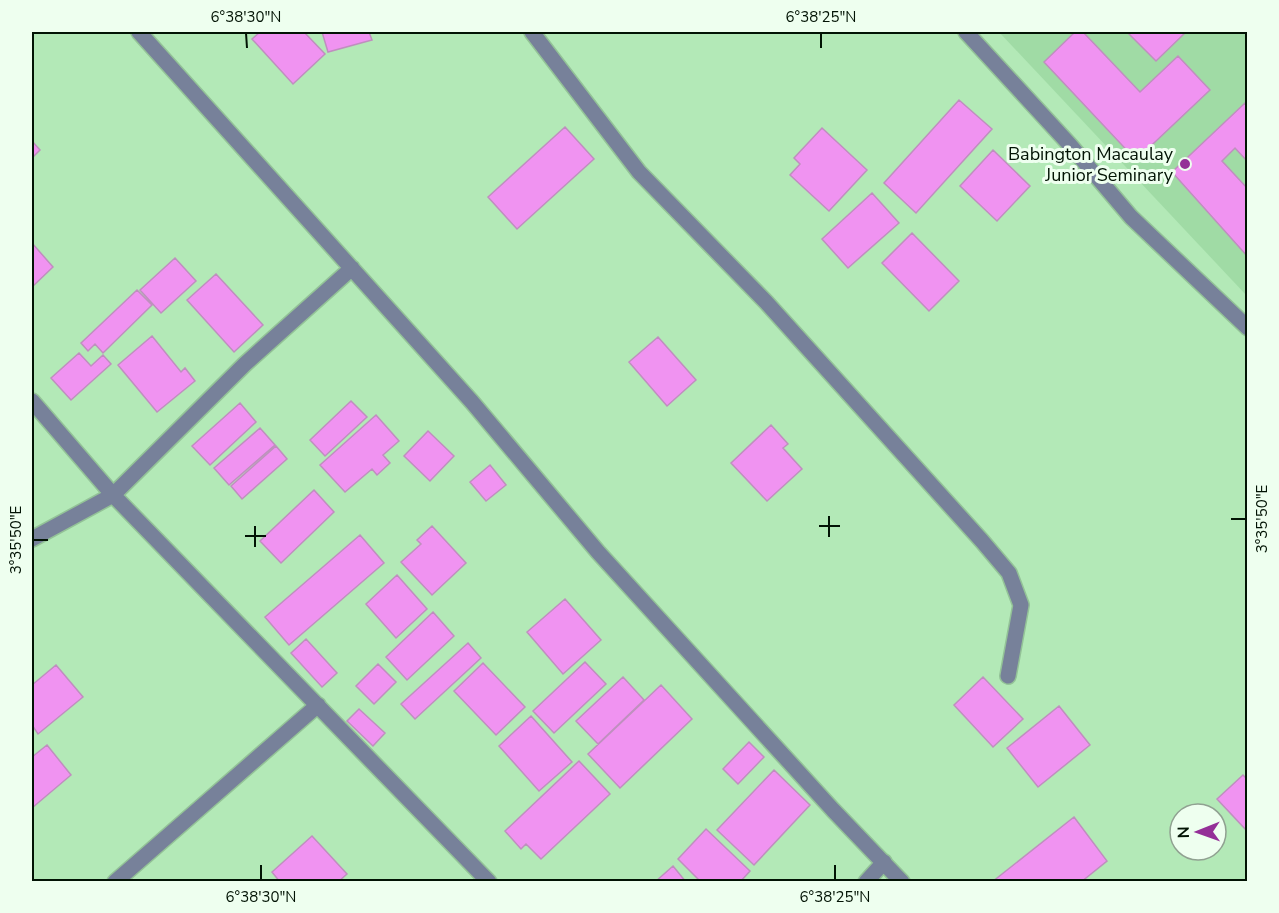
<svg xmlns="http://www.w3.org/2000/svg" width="1279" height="913" viewBox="0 0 1279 913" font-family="'Nunito Sans',sans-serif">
<rect width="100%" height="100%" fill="#b3e9b7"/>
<path fill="#a0dba5" d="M 999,32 L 1247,32 L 1247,296 Z"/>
<path fill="#f093f1" stroke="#bf8fbe" stroke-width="1.5" d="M 260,32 L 304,32 L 325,54 L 293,84 L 252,39 Z
M 322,32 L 369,32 L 372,40 L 328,52 Z
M 1075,32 L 1083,32 L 1140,92 L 1178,56 L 1210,90 L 1136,160 L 1044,62 Z
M 1127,32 L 1186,32 L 1156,61 Z
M 959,100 L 992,129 L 916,213 L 884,183 Z
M 1245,103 L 1248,106 L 1248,162 L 1235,148 L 1222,161 L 1248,189 L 1248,257 L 1172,172 Z
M 565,127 L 594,159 L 517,229 L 488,197 Z
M 822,128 L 867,170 L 829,211 L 790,175 L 800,164 L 794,158 Z
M 32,141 L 40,150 L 32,158 Z
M 993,150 L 1030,186 L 997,221 L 960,186 Z
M 872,193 L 899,223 L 848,268 L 822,239 Z
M 912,233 L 959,281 L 929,311 L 882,263 Z
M 32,243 L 53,267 L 32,287 Z
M 175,258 L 196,281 L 161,313 L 140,290 Z
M 216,274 L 263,325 L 234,352 L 187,300 Z
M 137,290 L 152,305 L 103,353 L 95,344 L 88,351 L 81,343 Z
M 152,336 L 181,372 L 185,368 L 195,381 L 157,412 L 118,365 Z
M 658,337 L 696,380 L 667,406 L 629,362 Z
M 79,353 L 91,366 L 103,355 L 111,364 L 71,400 L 51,378 Z
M 351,401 L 367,417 L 325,456 L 310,440 Z
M 240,403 L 256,422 L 210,465 L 192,446 Z
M 376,415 L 399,441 L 383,455 L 390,463 L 377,475 L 372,469 L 345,492 L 320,465 Z
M 771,425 L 788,444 L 783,448 L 802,469 L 767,501 L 731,463 Z
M 260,428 L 275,445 L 229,485 L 214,468 Z
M 428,431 L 454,456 L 430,481 L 404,456 Z
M 276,446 L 287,459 L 242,499 L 231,486 Z
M 490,465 L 506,485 L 486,501 L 470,482 Z
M 314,490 L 334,512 L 281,563 L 260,541 Z
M 432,526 L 466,563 L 432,595 L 401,562 L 421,544 L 417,540 Z
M 360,535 L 384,563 L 289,645 L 265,617 Z
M 397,575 L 427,609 L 396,638 L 366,604 Z
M 565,599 L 601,640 L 563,674 L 527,632 Z
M 433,612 L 454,636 L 407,680 L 386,657 Z
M 306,639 L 337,673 L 322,687 L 291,653 Z
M 468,643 L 481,658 L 415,719 L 401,704 Z
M 585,662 L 606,684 L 554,733 L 533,711 Z
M 483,663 L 525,707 L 496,735 L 454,691 Z
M 378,664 L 396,682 L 374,704 L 356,686 Z
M 56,665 L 83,697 L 38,734 L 32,725 L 32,685 Z
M 623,677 L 644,700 L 598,744 L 576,721 Z
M 983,677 L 1023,719 L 993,747 L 954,705 Z
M 661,685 L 692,719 L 620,788 L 588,754 Z
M 1059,706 L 1090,745 L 1038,787 L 1007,748 Z
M 359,709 L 385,733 L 373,746 L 347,721 Z
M 531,716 L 572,762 L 539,791 L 499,746 Z
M 749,742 L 764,757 L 738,784 L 723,769 Z
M 47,745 L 71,775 L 32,808 L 32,757 Z
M 579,761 L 610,794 L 541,859 L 526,844 L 521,849 L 505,831 Z
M 774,770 L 810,805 L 754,865 L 717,830 Z
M 1243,775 L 1248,780 L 1248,832 L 1217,799 Z
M 1074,817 L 1107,861 L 1081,882 L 992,882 Z
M 706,829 L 750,871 L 740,882 L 701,882 L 678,859 Z
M 312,836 L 347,874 L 338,882 L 280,882 L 272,872 Z
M 673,866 L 686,882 L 655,882 Z"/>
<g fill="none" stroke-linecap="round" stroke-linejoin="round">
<g stroke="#93c297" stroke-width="18">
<path id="street" d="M 139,32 L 472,402 L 598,552 L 833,810 L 902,882
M 532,32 L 639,172 L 766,302 L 982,541 L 1009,573 L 1021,605 L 1008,676
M 966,32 L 1070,145 L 1131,217 L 1248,328
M 352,268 L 245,364 L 113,495 L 489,882
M 32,401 L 113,495 L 32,539
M 115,882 L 318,705
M 866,882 L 884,862"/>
</g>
<use href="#street" stroke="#77819a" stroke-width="15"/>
</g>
<path fill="none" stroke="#021304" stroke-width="2" d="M 246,33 L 247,48M 821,33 L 821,48M 829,516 L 829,537M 1231,519 L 1246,519M 255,526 L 255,547M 819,526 L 840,526M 245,536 L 266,536M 33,540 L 48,540M 261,865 L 261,880M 835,865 L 835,880"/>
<circle fill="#943097" stroke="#eeffef" stroke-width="2" cx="1185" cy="164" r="6"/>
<g text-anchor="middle" stroke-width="6" stroke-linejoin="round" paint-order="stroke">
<g font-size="18" fill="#021304" stroke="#eeffef" text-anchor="end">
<text x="1173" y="160">Babington Macaulay<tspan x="1173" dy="21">Junior Seminary</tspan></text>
</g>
</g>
<rect width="1279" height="913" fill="none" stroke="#eeffef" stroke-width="66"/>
<g transform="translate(1198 832) rotate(269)"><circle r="28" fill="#eeffef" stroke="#90a191" stroke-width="1.5"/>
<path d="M0-4.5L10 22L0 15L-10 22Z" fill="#943097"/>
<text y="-9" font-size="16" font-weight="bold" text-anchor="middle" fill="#021304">N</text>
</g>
<rect x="33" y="33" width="1213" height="847" fill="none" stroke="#021304" stroke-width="2"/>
<g font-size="15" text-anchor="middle" fill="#021304">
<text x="246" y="22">6°38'30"N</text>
<text x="821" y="22">6°38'25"N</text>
<text transform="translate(1262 519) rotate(-90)" y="5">3°35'50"E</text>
<text transform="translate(16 540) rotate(-90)" y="5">3°35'50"E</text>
<text x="261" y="902">6°38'30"N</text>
<text x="835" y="902">6°38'25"N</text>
</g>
</svg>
